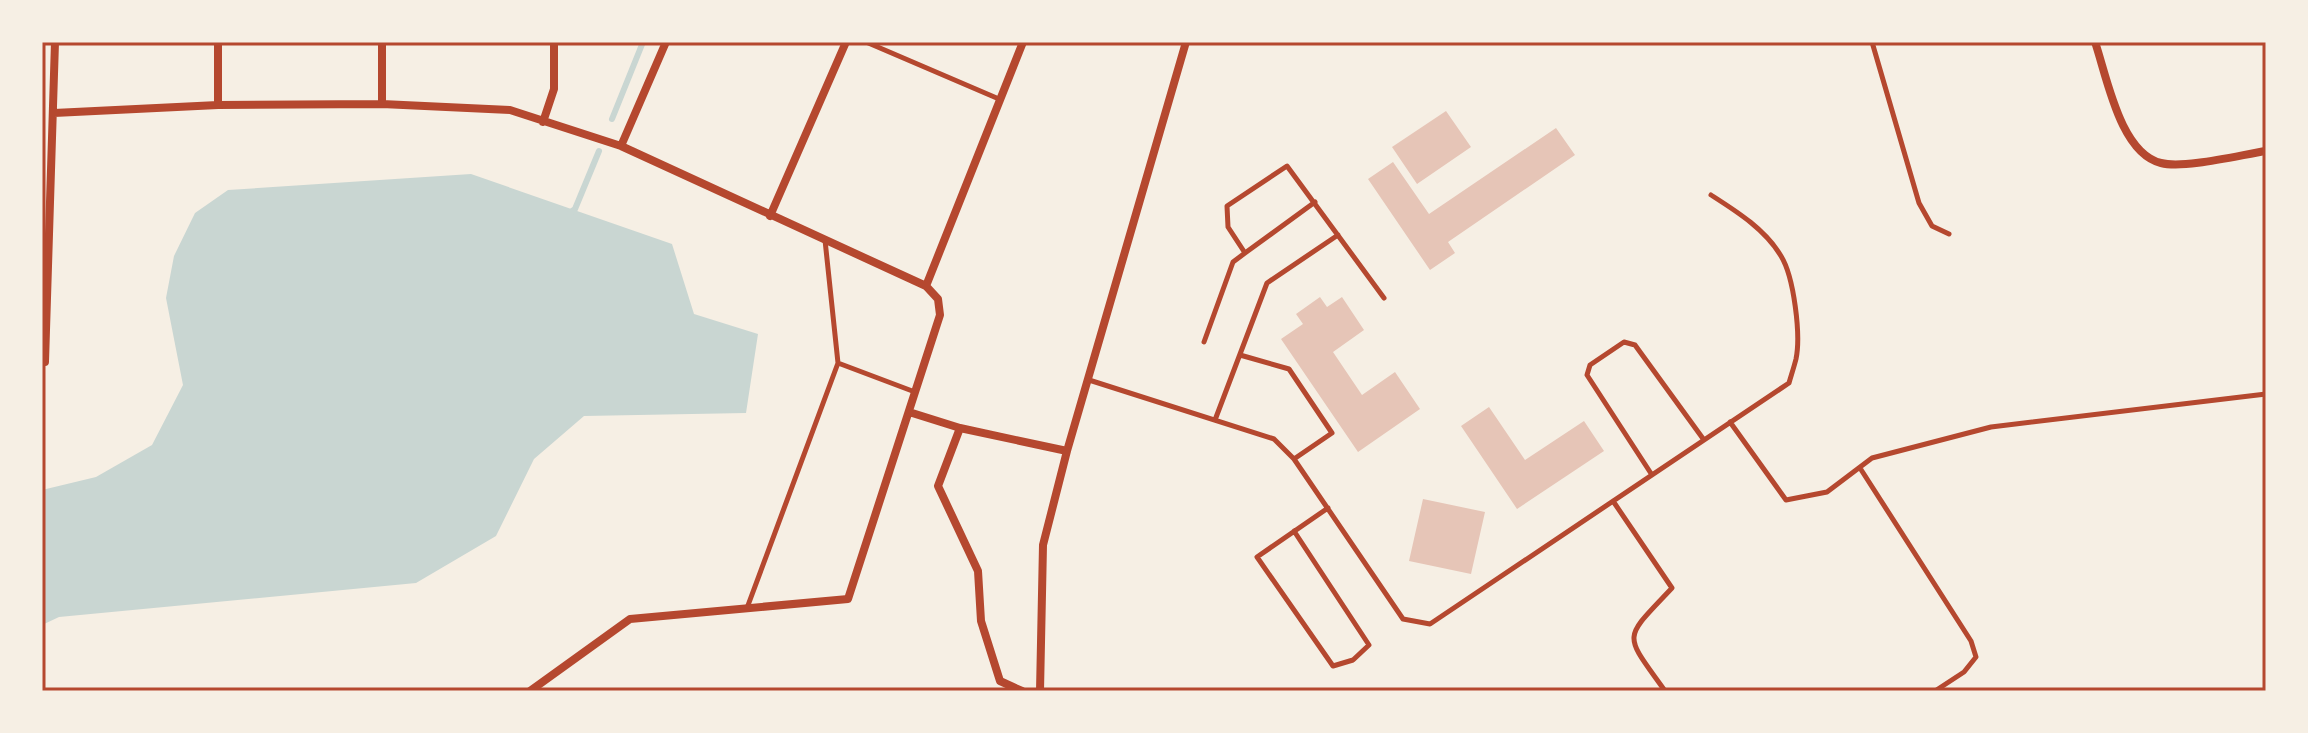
<svg xmlns="http://www.w3.org/2000/svg" width="2308" height="733" viewBox="0 0 2308 733" font-family="Karla,sans-serif">
<rect width="100%" height="100%" fill="#f6efe4"/>
<path fill="#c9d6d2" d="M 471,174 L 672,244 L 694,314 L 758,334 L 746,413 L 584,416 L 534,459 L 496,536 L 416,583 L 59,617 L 42,625 L 42,490 L 96,477 L 152,445 L 183,385 L 166,298 L 174,256 L 195,213 L 228,190 Z"/>
<g fill="none" stroke-linecap="round" stroke-linejoin="round">
<path stroke="#c9d6d2" stroke-width="6" d="M 612,119 L 643,42
M 571,212 L 575,209 L 599,151"/>
</g>
<path fill="#e6c5b7" d="M 1446,111 L 1471,147 L 1417,184 L 1392,147 Z
M 1556,128 L 1575,155 L 1448,242 L 1455,253 L 1430,270 L 1368,179 L 1393,162 L 1429,214 Z
M 1320,297 L 1327,307 L 1342,297 L 1364,330 L 1333,352 L 1362,395 L 1395,372 L 1420,409 L 1358,452 L 1281,339 L 1303,324 L 1296,314 Z
M 1489,407 L 1525,460 L 1584,421 L 1604,451 L 1517,509 L 1461,426 Z
M 1423,499 L 1485,512 L 1471,574 L 1409,561 Z"/>
<g fill="none" stroke-linecap="round" stroke-linejoin="round">
<path stroke="#b5482f" stroke-width="5" d="M 866,42 L 999,99
M 1872,42 L 1919,203 L 1932,226 L 1949,234
M 1315,202 L 1245,253 L 1228,227 L 1227,206 L 1287,166 L 1384,298
M 1204,342 L 1233,262 L 1245,253
M 1240,355 L 1289,369 L 1332,433 L 1294,459
M 838,363 L 915,392
M 1089,380 L 1274,439 L 1294,459 L 1403,619 L 1430,624 L 1789,383 C 1791,376 1794,367 1796,359 C 1801,335 1794,277 1781,256 C 1765,229 1736,211 1711,195
M 1215,420 L 1267,283 L 1338,235
M 1730,422 L 1786,500 L 1827,492 L 1872,458 L 1991,427 L 2266,394
M 1860,468 L 1971,641 L 1976,657 L 1964,672 L 1935,691
M 1652,475 L 1587,375 L 1590,365 L 1624,342 L 1635,345 L 1704,440
M 1613,501 L 1672,588 C 1622,641 1623,632 1665,691
M 1294,531 L 1369,645 L 1353,660 L 1333,666 L 1257,557 L 1328,508
M 747,608 L 838,363 L 825,240"/>
<path stroke="#b5482f" stroke-width="8" d="M 218,42 L 218,105
M 382,42 L 382,104
M 2095,42 C 2107,77 2120,153 2161,163 C 2184,169 2240,155 2266,151
M 54,113 L 218,105 L 382,104 L 510,110 L 621,146 L 926,286 L 938,299 L 940,315 L 848,599 L 630,619 L 530,691
M 543,122 L 554,89 L 554,42
M 621,146 L 666,42
M 770,216 L 846,42
M 926,286 L 1023,42
M 42,362 L 45,362 L 55,42
M 909,412 L 960,428 L 1067,451
M 960,428 L 938,486 L 978,571 L 981,621 L 1000,681 L 1022,691
M 1040,691 L 1043,545 L 1067,451 L 1186,42"/>
</g>
<rect width="2308" height="733" fill="none" stroke="#f6efe4" stroke-width="88"/>
<rect x="44" y="44" width="2220" height="645" fill="none" stroke="#b5482f" stroke-width="3"/>
</svg>
